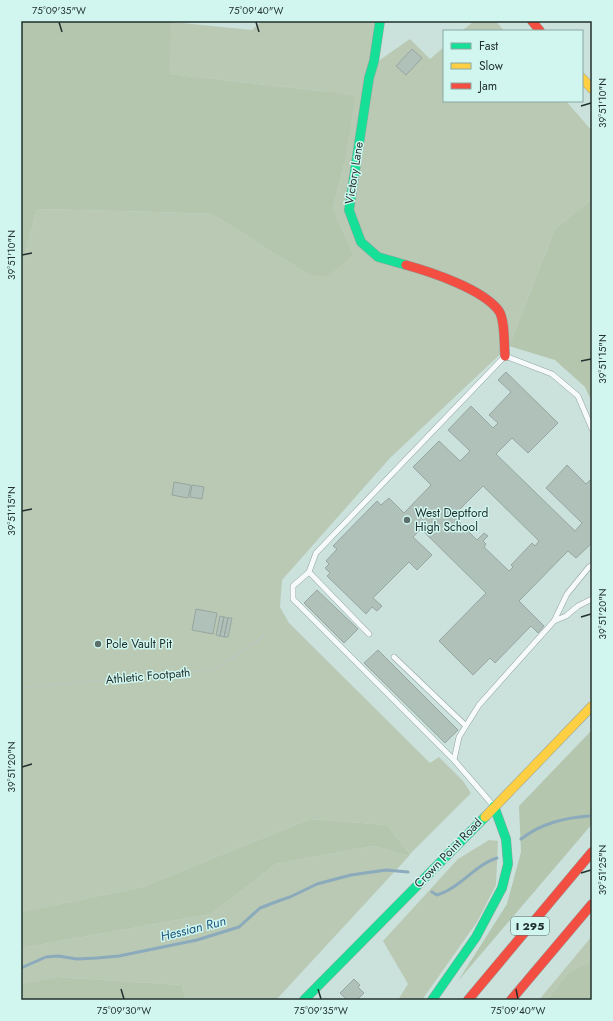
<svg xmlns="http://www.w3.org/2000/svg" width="613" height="1021" viewBox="0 0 613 1021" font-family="Jost,sans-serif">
<rect width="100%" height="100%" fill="#cbe1dc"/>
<path fill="#b9c9b4" d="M 262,21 L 376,21 L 374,64 L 410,39 L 430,59 L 444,47 L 444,101 L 566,101 L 592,131 L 592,199 L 555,229 L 509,346 L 390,458 L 282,580 L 280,607 L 289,623 L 430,763 L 439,757 L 463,781 L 471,793 L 410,854 L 387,825 L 310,819 L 142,887 L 21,912 L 21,270 L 37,209 L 156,212 L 212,214 L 309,275 L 353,254 L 333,208 L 344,165 L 329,92 L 168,74 L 172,22 L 252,30 Z
M 474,21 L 496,21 L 504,31 L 462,31 Z
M 489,840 L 498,841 L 496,885 L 477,922 L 422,1000 L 398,1000 L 408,984 L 383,941 L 458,859 Z
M 373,846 L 409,856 L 276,1000 L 186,1000 L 182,985 L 56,977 L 21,984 L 21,948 L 211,914 L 276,864 Z
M 592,936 L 592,960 L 567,974 L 547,1000 L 539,1000 Z"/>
<path fill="#b4c6ae" d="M 21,21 L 172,22 L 169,74 L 329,92 L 355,96 L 344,165 L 333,208 L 353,254 L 343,264 L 327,276 L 309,275 L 212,214 L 156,212 L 37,209 L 21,270 Z
M 592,199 L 592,402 L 585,387 L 555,360 L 509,346 L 555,229 Z
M 592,730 L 592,824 L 458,981 L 507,904 L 521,852 L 519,806 Z
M 310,819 L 387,825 L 410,854 L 409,856 L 373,846 L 276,864 L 211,914 L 21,948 L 21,912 L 142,887 Z
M 592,960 L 592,1000 L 547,1000 L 567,974 Z
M 56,977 L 182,985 L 186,1000 L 21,1000 L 21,984 Z"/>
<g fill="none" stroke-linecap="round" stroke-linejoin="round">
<path stroke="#8baabb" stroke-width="3" d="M 521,839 C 542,823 564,818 589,816
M 432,892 L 437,895 C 459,889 476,864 497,858
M 21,968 L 46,957 L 58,956 L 77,959 L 97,958 L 119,956 L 197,940 L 239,927 L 260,908 L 281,900 L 290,897 L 317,884 L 351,875 L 386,870 L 408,872"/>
</g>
<path fill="#b0c1ba" stroke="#97a6a0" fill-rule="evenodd" d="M 412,49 L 422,58 L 406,75 L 396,66 Z
M 506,372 L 558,423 L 528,453 L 512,438 L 496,454 L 575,531 L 582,523 L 546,488 L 567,465 L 586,484 L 590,480 L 592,482 L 592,543 L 576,558 L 568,551 L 519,601 L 544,626 L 538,633 L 531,626 L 495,663 L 490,658 L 473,675 L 439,641 L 486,593 L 421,529 L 413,537 L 432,555 L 417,570 L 409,562 L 373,598 L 382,606 L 377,611 L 372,607 L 366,614 L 327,576 L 330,573 L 325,568 L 329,564 L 326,561 L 337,549 L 333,546 L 377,501 L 381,505 L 389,498 L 404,513 L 431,485 L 413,467 L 439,441 L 460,461 L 470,451 L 448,430 L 471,406 L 493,428 L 498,423 L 489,415 L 511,392 L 498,380 ZM 483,486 L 539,541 L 535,546 L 532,543 L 511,565 L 513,567 L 509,571 L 484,547 L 486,544 L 483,541 L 488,536 L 484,533 L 477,540 L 453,516 Z
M 174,482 L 191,485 L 188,498 L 172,495 Z
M 192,485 L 204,487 L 202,499 L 190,497 Z
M 317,590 L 358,629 L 344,643 L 304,603 Z
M 196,609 L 217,613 L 213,634 L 192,630 Z
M 220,616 L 224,617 L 220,636 L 216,635 Z
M 224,617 L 228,618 L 224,637 L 220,636 Z
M 228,618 L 232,618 L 228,637 L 224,637 Z
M 378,650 L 458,730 L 445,743 L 364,663 Z
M 354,979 L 360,985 L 358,987 L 364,993 L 357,1000 L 347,1000 L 340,993 Z"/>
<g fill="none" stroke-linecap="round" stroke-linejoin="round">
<g stroke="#92a3a0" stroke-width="6">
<path id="lane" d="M 309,572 L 316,553 L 505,356 L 552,374 L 578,396 L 592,429
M 554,621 L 566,616 L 578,606 L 592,599
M 369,634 L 309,572 L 293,586 L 293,599 L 454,760
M 394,657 L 466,726
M 492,804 L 454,760 L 459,737 L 479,705 L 554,621 L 567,594 L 589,567 L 592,565"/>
</g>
<g stroke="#92a3a0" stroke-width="10">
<path id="fast" d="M 380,21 L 374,61 L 369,78 L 349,210 L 361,242 L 378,257 L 406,265
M 304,1000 L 485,817
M 432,1000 L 476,937 L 502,888 L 508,864 L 506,839 L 494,806"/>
</g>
<g stroke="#92a3a0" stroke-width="10">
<path id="slow" d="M 582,78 L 592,89
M 485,817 L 592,706"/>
</g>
<g stroke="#92a3a0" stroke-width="10">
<path id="jam" d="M 532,21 L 540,31
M 406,265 C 431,272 483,289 499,311 C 505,320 504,344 505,356
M 468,1000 L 592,852
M 511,1000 L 592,904"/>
</g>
<path stroke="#bcc3c2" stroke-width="2" stroke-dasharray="2 2" stroke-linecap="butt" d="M 21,688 L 216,669 L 265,635"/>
<use href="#lane" stroke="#f7fafa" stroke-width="5"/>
<use href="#fast" stroke="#16e098" stroke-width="9"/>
<use href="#slow" stroke="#ffcf43" stroke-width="9"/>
<use href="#jam" stroke="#f24e42" stroke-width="9"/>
</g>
<path fill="none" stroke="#22312e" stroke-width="1.5" d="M 59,22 L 62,32M 256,22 L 259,32M 581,106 L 591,103M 22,255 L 32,253M 581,361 L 591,359M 22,511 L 32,509M 581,617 L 591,614M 22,767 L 32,764M 581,873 L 591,870M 121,989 L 124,999M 318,989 L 321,999M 516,989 L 518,999"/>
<g fill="#5d6f6b" stroke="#d0f6ef" stroke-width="1.5">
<circle cx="407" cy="520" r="4"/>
<circle cx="98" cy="644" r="4"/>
</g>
<g text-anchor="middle" stroke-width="3" stroke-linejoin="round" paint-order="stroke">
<rect fill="#d0f6ef" stroke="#566c68" stroke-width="1" x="511" y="917" width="38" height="18" rx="3"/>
<g font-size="11" font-weight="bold" fill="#22312e">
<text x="530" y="930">I 295</text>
</g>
<g font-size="12" fill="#22312e" stroke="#d0f6ef">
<text transform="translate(354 173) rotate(-81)" y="4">Victory Lane</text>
<text transform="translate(148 676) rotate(-5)" y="4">Athletic Footpath</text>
<text transform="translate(448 853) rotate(-46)" y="4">Crown Point Road</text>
</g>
<g font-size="12" fill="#22312e" stroke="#d0f6ef" text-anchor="start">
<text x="415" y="517">West Deptford<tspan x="415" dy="14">High School</tspan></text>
<text x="106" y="648">Pole Vault Pit</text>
</g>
<g font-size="13" font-style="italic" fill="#1f577d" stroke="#d0f6ef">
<text transform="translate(193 928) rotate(-14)" y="5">Hessian Run</text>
</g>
</g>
<rect width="613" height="1021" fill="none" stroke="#d0f6ef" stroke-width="44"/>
<rect x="443" y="30" width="140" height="72" fill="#d0f6ef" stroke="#8aa7a2"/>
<rect x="451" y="43" width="20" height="6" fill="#16e098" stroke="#8aa7a2"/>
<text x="479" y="50" font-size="12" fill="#22312e">Fast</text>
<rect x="451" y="63" width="20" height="6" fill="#ffcf43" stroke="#8aa7a2"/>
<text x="479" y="70" font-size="12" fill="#22312e">Slow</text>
<rect x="451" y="83" width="20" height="6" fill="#f24e42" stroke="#8aa7a2"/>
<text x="479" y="90" font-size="12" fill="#22312e">Jam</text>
<rect x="22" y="22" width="569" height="977" fill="none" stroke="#22312e" stroke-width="1.5"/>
<g font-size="10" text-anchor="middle" fill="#22312e">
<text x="59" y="14">75°09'35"W</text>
<text x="256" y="14">75°09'40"W</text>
<text transform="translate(602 103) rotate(-90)" y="4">39°51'10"N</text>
<text transform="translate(11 255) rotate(-90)" y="4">39°51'10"N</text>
<text transform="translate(602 359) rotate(-90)" y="4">39°51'15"N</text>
<text transform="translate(11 511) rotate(-90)" y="4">39°51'15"N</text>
<text transform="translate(602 614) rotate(-90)" y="4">39°51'20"N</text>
<text transform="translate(11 767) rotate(-90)" y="4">39°51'20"N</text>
<text transform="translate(602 870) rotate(-90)" y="4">39°51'25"N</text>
<text x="124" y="1014">75°09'30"W</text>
<text x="321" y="1014">75°09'35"W</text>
<text x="518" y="1014">75°09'40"W</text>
</g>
</svg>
